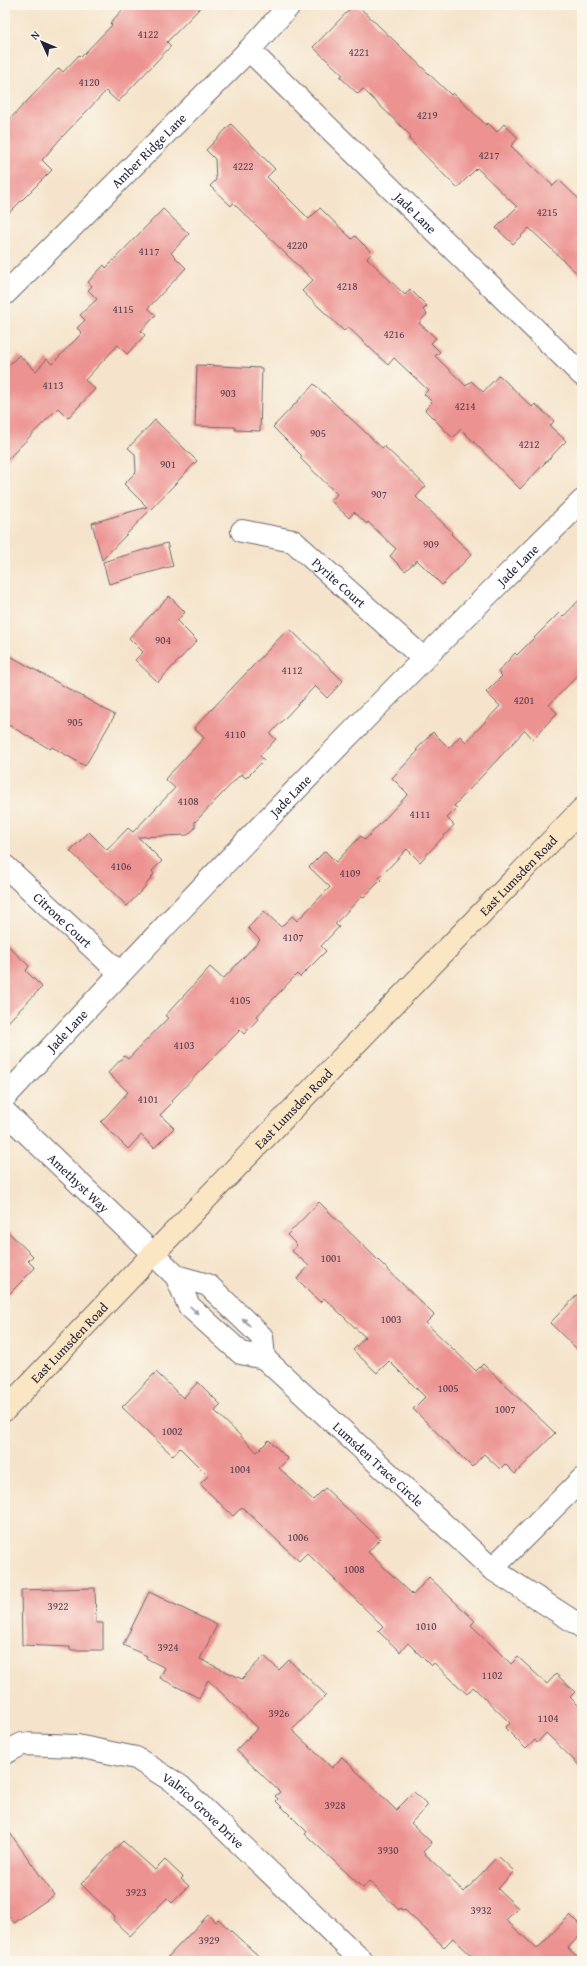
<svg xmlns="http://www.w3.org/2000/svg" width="587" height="1966" viewBox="0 0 587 1966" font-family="'Gentium Book Plus',serif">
<rect width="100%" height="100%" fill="#fbf7ec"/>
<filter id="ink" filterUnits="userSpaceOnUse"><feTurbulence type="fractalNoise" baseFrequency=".025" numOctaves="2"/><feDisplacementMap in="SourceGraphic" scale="8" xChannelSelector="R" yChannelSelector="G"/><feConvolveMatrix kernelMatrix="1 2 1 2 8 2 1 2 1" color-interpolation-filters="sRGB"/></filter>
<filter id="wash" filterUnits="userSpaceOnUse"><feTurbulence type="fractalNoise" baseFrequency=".012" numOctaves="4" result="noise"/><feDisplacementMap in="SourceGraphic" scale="16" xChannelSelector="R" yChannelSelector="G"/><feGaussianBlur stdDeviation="0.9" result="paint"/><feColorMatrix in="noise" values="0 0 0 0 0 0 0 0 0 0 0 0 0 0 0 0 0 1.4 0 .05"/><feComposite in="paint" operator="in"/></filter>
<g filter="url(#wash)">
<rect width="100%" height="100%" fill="#f5e4cb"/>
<g id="blocks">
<path fill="#ec9290" d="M 127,5 L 203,5 L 167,42 L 171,46 L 118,102 L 106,91 L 61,138 L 42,160 L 52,170 L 5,217 L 5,124 L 59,68 L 63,72 L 79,55 L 81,57 L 112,25 L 110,23 Z
M 354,5 L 357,5 L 451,95 L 453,93 L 486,125 L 488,123 L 497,132 L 504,124 L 518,138 L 511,146 L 553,186 L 559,180 L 582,202 L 582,278 L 529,228 L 513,244 L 496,228 L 517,207 L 477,168 L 457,188 L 409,139 L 411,136 L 363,89 L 358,94 L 340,77 L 343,75 L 313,47 Z
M 231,124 L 275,169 L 267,177 L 309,219 L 320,208 L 352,239 L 355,236 L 372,253 L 367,258 L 405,295 L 410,289 L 427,306 L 423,310 L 427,314 L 419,323 L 436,338 L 431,343 L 440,352 L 435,356 L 466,386 L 471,381 L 483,392 L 499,375 L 532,407 L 535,404 L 554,421 L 550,426 L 566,441 L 520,489 L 461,429 L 453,438 L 425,410 L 432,402 L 424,394 L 428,390 L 394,358 L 388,365 L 348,327 L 344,331 L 302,291 L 313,280 L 233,203 L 231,206 L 210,186 L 216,180 L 215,159 L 206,150 Z
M 163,209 L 189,234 L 171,253 L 186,268 L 148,308 L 156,315 L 141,331 L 145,335 L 127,354 L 118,345 L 85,380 L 95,389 L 68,418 L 58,408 L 5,462 L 5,369 L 19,355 L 36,371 L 47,359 L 52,364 L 82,333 L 77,328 L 85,320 L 80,315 L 97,299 L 88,290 L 92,286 L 88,282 L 104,265 L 106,268 Z
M 197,365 L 262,368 L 260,431 L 235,430 L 235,427 L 195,426 Z
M 314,384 L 382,448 L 384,446 L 426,486 L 416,497 L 452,532 L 451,534 L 472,554 L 442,585 L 417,560 L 405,571 L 390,556 L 396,549 L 368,522 L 367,524 L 354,512 L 349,518 L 331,501 L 337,494 L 300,458 L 302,456 L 273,427 Z
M 155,420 L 197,461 L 102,560 L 92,523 L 147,507 L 124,484 L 136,472 L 135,454 L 128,448 Z
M 167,543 L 173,566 L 109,584 L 103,562 Z
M 169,596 L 185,612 L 177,621 L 197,641 L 158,682 L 135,660 L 143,652 L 129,638 Z
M 582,597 L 582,671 L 549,705 L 557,713 L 533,739 L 525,730 L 454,806 L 457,808 L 447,818 L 454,825 L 420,862 L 407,849 L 379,878 L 381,880 L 364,897 L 362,896 L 335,924 L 339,927 L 321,946 L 326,951 L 300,977 L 297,974 L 257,1016 L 259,1018 L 244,1034 L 240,1030 L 171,1101 L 172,1103 L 160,1115 L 174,1128 L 154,1148 L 141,1135 L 128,1149 L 101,1122 L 128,1092 L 108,1073 L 124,1056 L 128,1059 L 168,1018 L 165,1016 L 210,967 L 223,979 L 260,940 L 248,928 L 264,911 L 281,927 L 292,916 L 297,921 L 330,887 L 309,867 L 325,851 L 336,862 L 361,836 L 365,840 L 408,794 L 392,778 L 418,751 L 416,750 L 433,732 L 449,748 L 460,736 L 466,742 L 500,706 L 486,692 L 502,676 L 498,672 L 515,653 L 517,655 L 559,613 L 563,617 Z
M 289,628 L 343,681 L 327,698 L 315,686 L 270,734 L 276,739 L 260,756 L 264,760 L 246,778 L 241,774 L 195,822 L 195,828 L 188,835 L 138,837 L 162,861 L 152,871 L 154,874 L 144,888 L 127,906 L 70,851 L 89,832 L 107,850 L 128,828 L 133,832 L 175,788 L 165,779 L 204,738 L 194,728 Z
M 5,653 L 115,715 L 85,766 L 52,747 L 50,749 L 5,723 Z
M 5,943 L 29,966 L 26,971 L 42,987 L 5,1025 Z
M 319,1202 L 434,1315 L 426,1323 L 476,1371 L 483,1364 L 555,1433 L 515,1474 L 505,1464 L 500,1469 L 484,1454 L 472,1467 L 413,1409 L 425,1397 L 389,1361 L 377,1373 L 353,1350 L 365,1337 L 324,1298 L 320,1302 L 297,1279 L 309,1266 L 292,1251 L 297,1245 L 287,1235 Z
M 5,1229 L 33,1256 L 28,1261 L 35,1268 L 5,1298 Z
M 582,1290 L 582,1354 L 550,1323 Z
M 156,1372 L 183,1398 L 198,1382 L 221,1405 L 215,1411 L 257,1452 L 269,1440 L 288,1459 L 279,1468 L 313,1500 L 325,1488 L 380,1539 L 368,1552 L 413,1595 L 429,1577 L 475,1621 L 471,1625 L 511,1664 L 518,1657 L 547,1684 L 556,1674 L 575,1692 L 570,1697 L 582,1709 L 582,1768 L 546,1733 L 537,1743 L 535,1740 L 526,1749 L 505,1728 L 510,1723 L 473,1687 L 467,1694 L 434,1663 L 431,1666 L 408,1643 L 400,1652 L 378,1631 L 383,1626 L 307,1553 L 299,1561 L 242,1507 L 233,1516 L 200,1484 L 208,1476 L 180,1448 L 173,1456 L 122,1407 Z
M 95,1588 L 96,1623 L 103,1623 L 103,1650 L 70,1650 L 70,1647 L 22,1645 L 21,1590 Z
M 149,1592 L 217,1625 L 200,1659 L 242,1679 L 264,1656 L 279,1670 L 289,1660 L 326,1695 L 292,1730 L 332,1768 L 342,1757 L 396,1810 L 414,1792 L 428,1805 L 411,1823 L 432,1843 L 423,1852 L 464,1892 L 498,1856 L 514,1871 L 498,1889 L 518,1908 L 506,1920 L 537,1949 L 570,1915 L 582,1927 L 582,1933 L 568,1948 L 582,1961 L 477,1961 L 453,1938 L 444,1947 L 405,1910 L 404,1911 L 400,1908 L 399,1910 L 369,1881 L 363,1888 L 305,1834 L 307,1832 L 276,1801 L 278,1799 L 275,1796 L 280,1792 L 236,1750 L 258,1728 L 208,1680 L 199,1698 L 160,1678 L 165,1668 L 146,1658 L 147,1656 L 123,1645 Z
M 5,1826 L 54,1895 L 14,1923 L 5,1911 Z
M 123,1841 L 155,1870 L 165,1860 L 183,1877 L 181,1879 L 189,1886 L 172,1903 L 167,1898 L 130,1936 L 113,1920 L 115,1917 L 81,1884 Z
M 208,1915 L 215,1922 L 218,1919 L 264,1961 L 164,1961 Z"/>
</g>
</g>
<g filter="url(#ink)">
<use href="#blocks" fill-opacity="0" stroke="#6c666d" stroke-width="1"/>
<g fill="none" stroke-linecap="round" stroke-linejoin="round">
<g stroke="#6c666d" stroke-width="24">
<g id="street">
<path id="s1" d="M 249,50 L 582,375"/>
<path id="s2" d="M 5,294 L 249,50 L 290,5"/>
<path id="s3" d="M 242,531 L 293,541 L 423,658"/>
<path id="s4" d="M 5,866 L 120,973"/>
<path id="s5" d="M 5,1097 C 193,894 385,695 582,501"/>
<path id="s6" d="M 5,1112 L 176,1276 L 189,1306 L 241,1353 L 264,1358 L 262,1337 L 208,1285 L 176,1276"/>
<path id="s7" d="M 264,1358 L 492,1569"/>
<path d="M 582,1479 L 492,1569 L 582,1627"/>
<path id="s8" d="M 5,1753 L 22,1744 L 77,1746 L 136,1758 L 180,1786 L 362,1961"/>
</g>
</g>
<g stroke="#6c666d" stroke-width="24">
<g id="secondary">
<path id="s9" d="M 5,1410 L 153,1254 L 582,809"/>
</g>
</g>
<use href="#street" stroke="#fff" stroke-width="22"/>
<use href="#secondary" stroke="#fbe6c4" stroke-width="22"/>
</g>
<defs><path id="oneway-solid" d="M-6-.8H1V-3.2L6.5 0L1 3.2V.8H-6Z"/></defs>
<g fill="#9c9ca7">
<use href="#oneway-solid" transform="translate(194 1310) rotate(44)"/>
<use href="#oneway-solid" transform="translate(246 1322) rotate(-136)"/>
</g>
</g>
<g text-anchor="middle" stroke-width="3" stroke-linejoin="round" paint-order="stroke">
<g font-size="11" fill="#543e50">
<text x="148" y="38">4122</text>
<text x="359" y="56">4221</text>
<text x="89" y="86">4120</text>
<text x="427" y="119">4219</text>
<text x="489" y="159">4217</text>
<text x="243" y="170">4222</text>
<text x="547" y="216">4215</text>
<text x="297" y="249">4220</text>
<text x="149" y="255">4117</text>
<text x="347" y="290">4218</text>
<text x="123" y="313">4115</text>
<text x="394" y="338">4216</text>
<text x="53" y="389">4113</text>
<text x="228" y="397">903</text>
<text x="465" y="410">4214</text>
<text x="318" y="437">905</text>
<text x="529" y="448">4212</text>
<text x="168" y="468">901</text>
<text x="379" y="498">907</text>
<text x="431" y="548">909</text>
<text x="163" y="644">904</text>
<text x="292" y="674">4112</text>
<text x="524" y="704">4201</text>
<text x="75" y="726">905</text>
<text x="235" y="738">4110</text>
<text x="188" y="805">4108</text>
<text x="420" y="818">4111</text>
<text x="121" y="870">4106</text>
<text x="350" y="877">4109</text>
<text x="293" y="941">4107</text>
<text x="240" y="1004">4105</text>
<text x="184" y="1049">4103</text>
<text x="148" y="1103">4101</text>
<text x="331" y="1262">1001</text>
<text x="391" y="1323">1003</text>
<text x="448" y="1392">1005</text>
<text x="505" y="1413">1007</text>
<text x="172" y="1435">1002</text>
<text x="240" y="1473">1004</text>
<text x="298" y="1541">1006</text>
<text x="354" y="1573">1008</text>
<text x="58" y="1610">3922</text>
<text x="426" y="1630">1010</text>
<text x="168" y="1651">3924</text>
<text x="492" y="1679">1102</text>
<text x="279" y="1717">3926</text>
<text x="548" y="1722">1104</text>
<text x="335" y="1809">3928</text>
<text x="388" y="1854">3930</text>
<text x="136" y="1896">3923</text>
<text x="481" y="1914">3932</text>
<text x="209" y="1944">3929</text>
</g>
<g font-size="13" fill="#22223b" stroke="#fbf7ec">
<text dy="5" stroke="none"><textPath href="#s2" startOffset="203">Amber Ridge Lane</textPath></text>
<text dy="5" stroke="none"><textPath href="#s1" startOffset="233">Jade Lane</textPath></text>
<text dy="5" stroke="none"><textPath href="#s5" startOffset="739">Jade Lane</textPath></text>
<text dy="5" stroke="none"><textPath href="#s3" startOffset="114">Pyrite Court</textPath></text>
<text dy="5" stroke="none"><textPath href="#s5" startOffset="415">Jade Lane</textPath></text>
<text dy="5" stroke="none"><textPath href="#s9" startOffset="741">East Lumsden Road</textPath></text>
<text dy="5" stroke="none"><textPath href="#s4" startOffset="79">Citrone Court</textPath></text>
<text dy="5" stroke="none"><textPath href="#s5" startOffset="91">Jade Lane</textPath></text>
<text dy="5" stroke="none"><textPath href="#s9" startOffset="417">East Lumsden Road</textPath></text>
<text dy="5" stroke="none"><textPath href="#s6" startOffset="102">Amethyst Way</textPath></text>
<text dy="5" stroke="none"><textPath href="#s9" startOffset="93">East Lumsden Road</textPath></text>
<text dy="5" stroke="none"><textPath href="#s7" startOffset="156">Lumsden Trace Circle</textPath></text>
<text dy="5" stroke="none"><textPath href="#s8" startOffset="220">Valrico Grove Drive</textPath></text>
</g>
</g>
<rect width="587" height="1966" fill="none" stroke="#fbf7ec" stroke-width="20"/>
<g transform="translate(42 42) rotate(314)" stroke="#fbf7ec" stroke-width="3" paint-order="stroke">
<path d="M0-3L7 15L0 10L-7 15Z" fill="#22223b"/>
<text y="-6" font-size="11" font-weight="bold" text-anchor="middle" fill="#22223b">N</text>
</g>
</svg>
